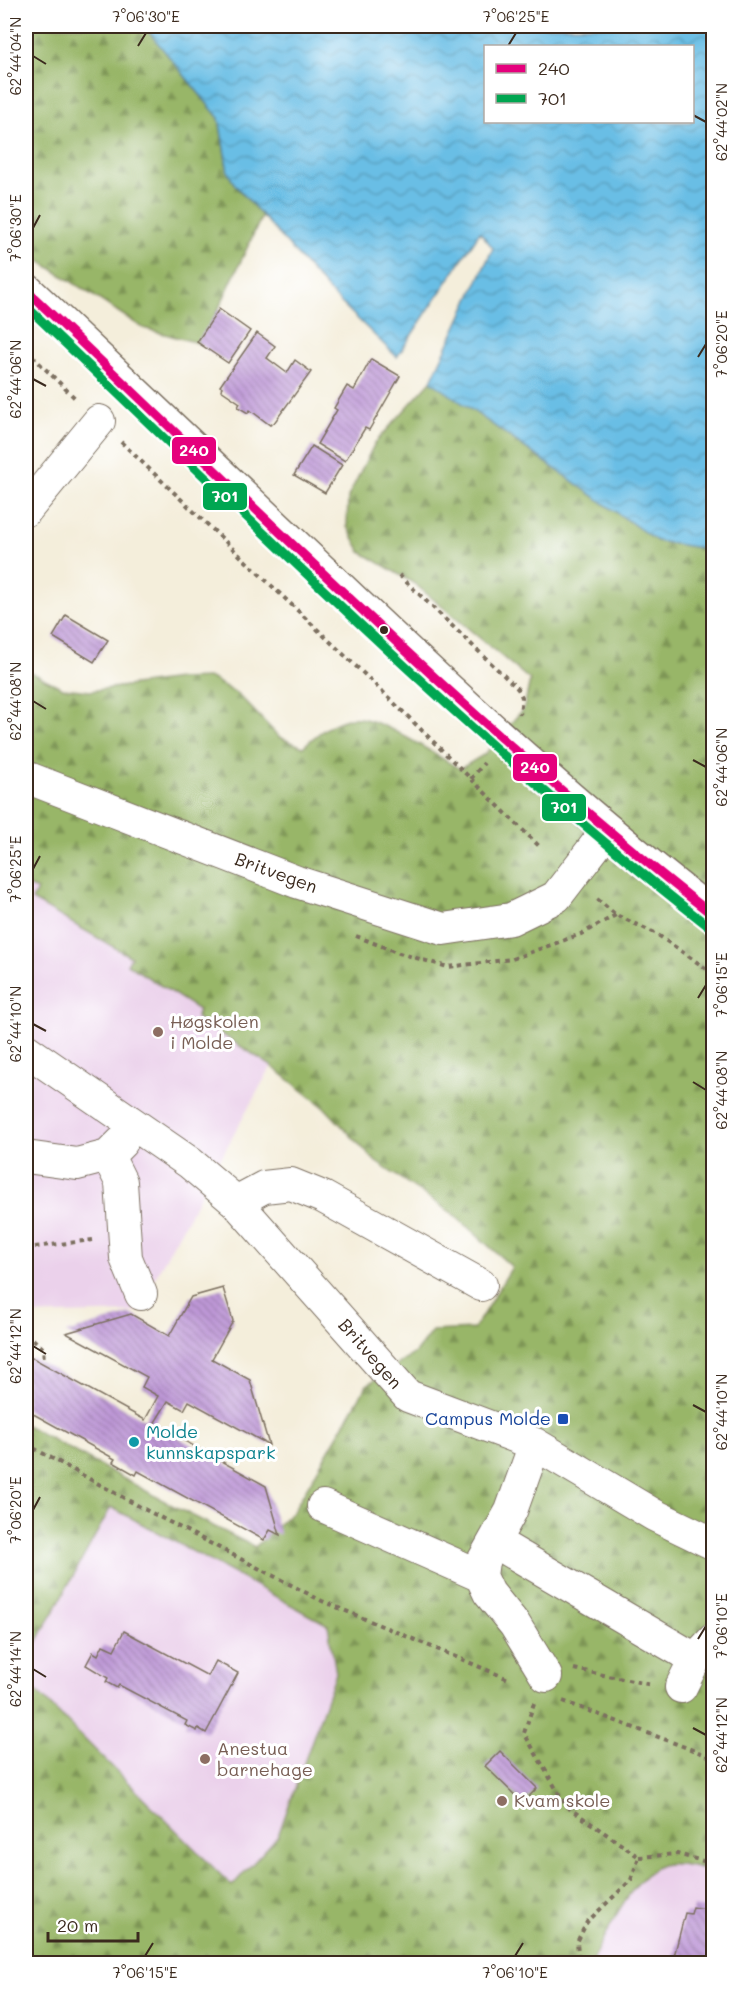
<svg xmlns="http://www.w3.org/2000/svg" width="739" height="1989" viewBox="0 0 739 1989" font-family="Mali,sans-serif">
<defs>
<pattern id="forest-firs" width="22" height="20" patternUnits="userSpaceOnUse" patternTransform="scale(1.5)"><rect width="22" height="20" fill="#98b668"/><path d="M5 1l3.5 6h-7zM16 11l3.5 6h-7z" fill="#7d9455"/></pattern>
<pattern id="water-waves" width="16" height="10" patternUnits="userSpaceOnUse" patternTransform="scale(1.5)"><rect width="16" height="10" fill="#69bee5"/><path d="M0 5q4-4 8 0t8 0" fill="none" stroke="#589bb9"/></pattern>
<pattern id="building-back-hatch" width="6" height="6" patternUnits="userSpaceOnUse" patternTransform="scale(1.5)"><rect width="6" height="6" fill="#be98d7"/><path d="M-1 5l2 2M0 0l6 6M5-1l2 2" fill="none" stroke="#9c7cae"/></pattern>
</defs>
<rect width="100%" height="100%" fill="#fff"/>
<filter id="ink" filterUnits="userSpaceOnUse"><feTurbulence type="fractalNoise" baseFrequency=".0167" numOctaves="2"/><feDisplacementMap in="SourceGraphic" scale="12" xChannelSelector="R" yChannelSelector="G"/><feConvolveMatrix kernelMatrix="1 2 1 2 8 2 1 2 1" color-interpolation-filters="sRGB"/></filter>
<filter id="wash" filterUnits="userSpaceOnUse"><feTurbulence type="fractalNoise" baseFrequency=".008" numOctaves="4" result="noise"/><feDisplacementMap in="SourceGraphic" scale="24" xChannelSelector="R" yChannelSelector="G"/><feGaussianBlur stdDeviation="1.35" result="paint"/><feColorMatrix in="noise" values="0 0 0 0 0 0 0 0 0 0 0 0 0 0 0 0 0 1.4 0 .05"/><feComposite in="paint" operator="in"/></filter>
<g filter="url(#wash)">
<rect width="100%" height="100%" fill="#f4eedb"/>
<path fill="#ebd1eb" d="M 26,721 L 380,869 L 136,1312 L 26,1315 Z
M 111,1507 L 328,1625 L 713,1766 L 713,1963 L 228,1963 L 232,1886 L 26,1681 L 26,1662 Z"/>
<path fill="url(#forest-firs)" stroke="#6a7043" stroke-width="1.5" d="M 26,26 L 144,26 L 219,118 L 228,173 L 235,185 L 262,216 L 202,344 L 143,328 L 26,252 Z
M 431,381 L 657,541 L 713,550 L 713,1872 C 699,1867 682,1863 667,1864 C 636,1867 607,1933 593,1959 L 594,1963 L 26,1963 L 26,1681 L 232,1886 L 278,1836 L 336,1673 L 328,1625 L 111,1507 L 26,1662 L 26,1425 L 179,1509 L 255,1547 L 294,1510 L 367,1385 L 415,1353 L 432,1331 L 474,1329 L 512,1267 L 452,1213 L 376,1162 L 324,1107 L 270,1065 L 196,1018 L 199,1010 L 127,964 L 131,957 L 32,900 L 37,890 L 26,885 L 26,670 L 63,688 L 90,691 L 178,679 L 211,678 L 239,695 L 279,737 L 303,747 C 317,734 332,722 351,718 C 376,714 437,756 460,769 L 485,754 L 524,708 L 530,680 L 415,584 L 361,552 L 347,526 L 348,497 L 375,443 Z"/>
<path fill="url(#water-waves)" stroke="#527482" stroke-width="1.5" fill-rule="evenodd" d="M 144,26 L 713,26 L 713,550 L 657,541 L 431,381 L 493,248 L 480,232 L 397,357 L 330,292 L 235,185 L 228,173 L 219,118 ZM 486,46 L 692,46 L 692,122 L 486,122 Z"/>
<g id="blocks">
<path fill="url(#building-back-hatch)" d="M 219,309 L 250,331 L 228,363 L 197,342 Z
M 257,333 L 275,346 L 267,358 L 287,373 L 295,360 L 311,372 L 274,423 L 270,425 L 250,410 L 248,413 L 238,407 L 240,403 L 221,390 L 222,387 L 220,386 Z
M 371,359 L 400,376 L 369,430 L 365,428 L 345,461 L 317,444 L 337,410 L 334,408 L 347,386 L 354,390 Z
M 312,446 L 342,465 L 325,493 L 294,475 Z
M 66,615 L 108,640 L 94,662 L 53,637 Z
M 223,1288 L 233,1321 L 212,1359 L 250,1380 L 269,1445 L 189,1401 L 184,1410 L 168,1401 L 154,1424 L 266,1486 L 280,1535 L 270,1530 L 264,1540 L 138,1471 L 136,1475 L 113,1462 L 115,1459 L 26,1410 L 26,1360 L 33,1358 L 145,1420 L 158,1396 L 142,1387 L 147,1377 L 66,1333 L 131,1314 L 169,1336 L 191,1297 Z
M 124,1631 L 208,1676 L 216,1661 L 238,1673 L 206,1733 L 198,1728 L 197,1731 L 185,1725 L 187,1721 L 119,1685 L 117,1688 L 106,1682 L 108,1678 L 86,1665 L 93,1652 L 98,1655 L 103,1645 L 114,1650 Z
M 500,1751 L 537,1788 L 523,1803 L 485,1766 Z
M 713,1882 L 714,1964 L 672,1964 L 685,1913 L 691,1914 L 693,1907 L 706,1909 Z"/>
</g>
</g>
<g filter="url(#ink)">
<use href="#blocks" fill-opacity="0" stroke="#7c6f60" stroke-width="1.5"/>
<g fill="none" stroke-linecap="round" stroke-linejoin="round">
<g stroke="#7c6f60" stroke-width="34">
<path id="minor" d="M 26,510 L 99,421
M 26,777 L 297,882 L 443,929 L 511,919 L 556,897 L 606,832
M 26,1050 L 190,1163 L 236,1202 L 408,1396 L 535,1444 L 654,1515 L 714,1544
M 108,1156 L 121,1182 L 126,1258 L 141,1294
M 26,1157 L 77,1164 L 108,1156 L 122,1142
M 236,1202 L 264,1187 L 291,1184 L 323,1197 L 481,1285
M 535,1444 L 511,1511 L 483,1561 L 481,1576 L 489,1593 L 515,1625 L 546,1676
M 323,1506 L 481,1576
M 495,1542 L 695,1659
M 681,1687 L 695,1659 L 714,1639"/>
</g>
<g stroke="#7c6f60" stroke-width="36">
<path id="major" d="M 26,290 C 127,385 227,481 328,577 C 452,695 577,811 714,916"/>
</g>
<path stroke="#7c6f60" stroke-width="4" stroke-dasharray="4.5 4.5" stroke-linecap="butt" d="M 26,350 L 77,400
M 121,442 L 384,693 L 541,848
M 399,575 L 518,689 L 522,697 L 520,714
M 471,779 L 484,763
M 597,899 L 616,915 L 655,933 L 714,974
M 356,936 L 399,953 L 448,967 L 512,959 L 581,934 L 616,915
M 26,1248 L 93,1240
M 26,1333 L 43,1348 L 44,1360
M 26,1444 L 144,1509 L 322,1601 L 511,1680
M 574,1669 L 652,1685
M 563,1701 L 714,1758
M 534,1703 L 524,1733 L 566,1806 L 639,1857 L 631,1880 L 587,1922 L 577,1942 L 579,1962 L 581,1964
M 639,1857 L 677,1854 L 714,1864
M 364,1964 L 379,1960 L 419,1964
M 528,1964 L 541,1962 L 579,1962"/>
<use href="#minor" stroke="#fff" stroke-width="32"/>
<use href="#major" stroke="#fff" stroke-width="33"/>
<g stroke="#fff" stroke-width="14">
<path id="bus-1" d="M 26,290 C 251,502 469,724 714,916"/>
</g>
<g stroke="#fff" stroke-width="14">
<path id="bus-2" d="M 26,306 C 249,517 465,736 707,925"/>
</g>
<use href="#bus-1" stroke="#e5007d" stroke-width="9"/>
<use href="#bus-2" stroke="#00a651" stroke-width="9"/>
</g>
</g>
<path fill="none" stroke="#3b2a1e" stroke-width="2" d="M 138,46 L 146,33M 508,46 L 516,33M 33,56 L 46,64M 693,115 L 706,122M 33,228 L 40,215M 698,357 L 706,344M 33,379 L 46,386M 33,701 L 46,709M 693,760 L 706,767M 33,869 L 40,856M 698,998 L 706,985M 33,1024 L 46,1031M 693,1082 L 706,1090M 33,1346 L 46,1354M 693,1405 L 706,1412M 33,1510 L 40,1497M 698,1639 L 706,1626M 33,1669 L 46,1677M 693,1728 L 706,1735M 145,1956 L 153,1943M 515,1956 L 523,1943"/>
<circle fill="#3b2a1e" stroke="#fff" stroke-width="2" cx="384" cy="630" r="5"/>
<g fill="#8d6e63" stroke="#fff" stroke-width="2">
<circle cx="158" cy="1032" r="6"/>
<circle cx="205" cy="1759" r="6"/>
<circle cx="502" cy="1801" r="6"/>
</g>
<rect fill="#1a4fb4" stroke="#fff" stroke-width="2" x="557" y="1413" width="12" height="12" rx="3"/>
<circle fill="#0f9aa8" stroke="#fff" stroke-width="2" cx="134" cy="1442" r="6"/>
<g text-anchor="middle" stroke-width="6" stroke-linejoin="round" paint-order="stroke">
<g font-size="18" fill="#3b2a1e" stroke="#fff">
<text transform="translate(276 873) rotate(20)" y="6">Britvegen</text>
<text transform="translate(370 1354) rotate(49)" y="6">Britvegen</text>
</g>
<g font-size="18" fill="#785e54" stroke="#fff" text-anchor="start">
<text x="170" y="1028">Høgskolen<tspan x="170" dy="21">i Molde</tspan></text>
<text x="217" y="1755">Anestua<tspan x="217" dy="21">barnehage</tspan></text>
<text x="514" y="1807">Kvam skole</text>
</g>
<g font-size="18" fill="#164399" stroke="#fff" text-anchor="end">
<text x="551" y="1425">Campus Molde</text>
</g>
<g font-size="18" fill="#0d838f" stroke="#fff" text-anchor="start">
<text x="146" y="1438">Molde<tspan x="146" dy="21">kunnskapspark</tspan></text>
</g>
</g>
<g stroke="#fff" stroke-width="2">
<rect x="171" y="436" width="46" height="29" rx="6" fill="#e5007d"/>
<rect x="202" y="482" width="46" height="29" rx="6" fill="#00a651"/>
<rect x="512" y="753" width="46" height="29" rx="6" fill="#e5007d"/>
<rect x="541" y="793" width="46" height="29" rx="6" fill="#00a651"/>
</g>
<g font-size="16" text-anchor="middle" font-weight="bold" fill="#fff">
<text x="194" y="456">240</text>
<text x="225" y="502">701</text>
<text x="535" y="773">240</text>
<text x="564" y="813">701</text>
</g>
<rect width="739" height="1989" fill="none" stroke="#fff" stroke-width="66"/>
<rect x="484" y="45" width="210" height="78" fill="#ffffff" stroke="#b1aaa5" stroke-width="1.5"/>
<rect x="496" y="64" width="30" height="9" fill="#e5007d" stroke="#b1aaa5" stroke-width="1.5"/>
<text x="538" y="75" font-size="18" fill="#3b2a1e">240</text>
<rect x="496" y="94" width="30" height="9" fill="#00a651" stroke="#b1aaa5" stroke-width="1.5"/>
<text x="538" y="105" font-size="18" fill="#3b2a1e">701</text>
<path d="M48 1932v9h90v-9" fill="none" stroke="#3b2a1e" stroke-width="3"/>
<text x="57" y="1932" font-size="18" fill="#3b2a1e" stroke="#ffffff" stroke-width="4.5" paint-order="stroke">20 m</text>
<rect x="33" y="33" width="673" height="1923" fill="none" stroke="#3b2a1e" stroke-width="2"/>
<g font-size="15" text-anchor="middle" fill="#3b2a1e">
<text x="146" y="22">7°06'30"E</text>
<text x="516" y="22">7°06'25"E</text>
<text transform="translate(16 56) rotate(-90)" y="5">62°44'04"N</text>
<text transform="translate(722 122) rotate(-90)" y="5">62°44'02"N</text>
<text transform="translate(16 228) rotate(-90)" y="5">7°06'30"E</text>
<text transform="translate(722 344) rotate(-90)" y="5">7°06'20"E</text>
<text transform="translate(16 379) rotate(-90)" y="5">62°44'06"N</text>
<text transform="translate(16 701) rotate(-90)" y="5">62°44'08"N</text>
<text transform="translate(722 767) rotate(-90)" y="5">62°44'06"N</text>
<text transform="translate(16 869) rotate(-90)" y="5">7°06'25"E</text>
<text transform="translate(722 985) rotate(-90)" y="5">7°06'15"E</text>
<text transform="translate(16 1024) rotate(-90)" y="5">62°44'10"N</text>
<text transform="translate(722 1090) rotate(-90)" y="5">62°44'08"N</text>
<text transform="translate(16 1346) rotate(-90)" y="5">62°44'12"N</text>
<text transform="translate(722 1412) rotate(-90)" y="5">62°44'10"N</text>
<text transform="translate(16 1510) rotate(-90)" y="5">7°06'20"E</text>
<text transform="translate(722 1626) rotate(-90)" y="5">7°06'10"E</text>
<text transform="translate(16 1669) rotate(-90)" y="5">62°44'14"N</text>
<text transform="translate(722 1735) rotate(-90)" y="5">62°44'12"N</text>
<text x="145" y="1978">7°06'15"E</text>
<text x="515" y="1978">7°06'10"E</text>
</g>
</svg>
